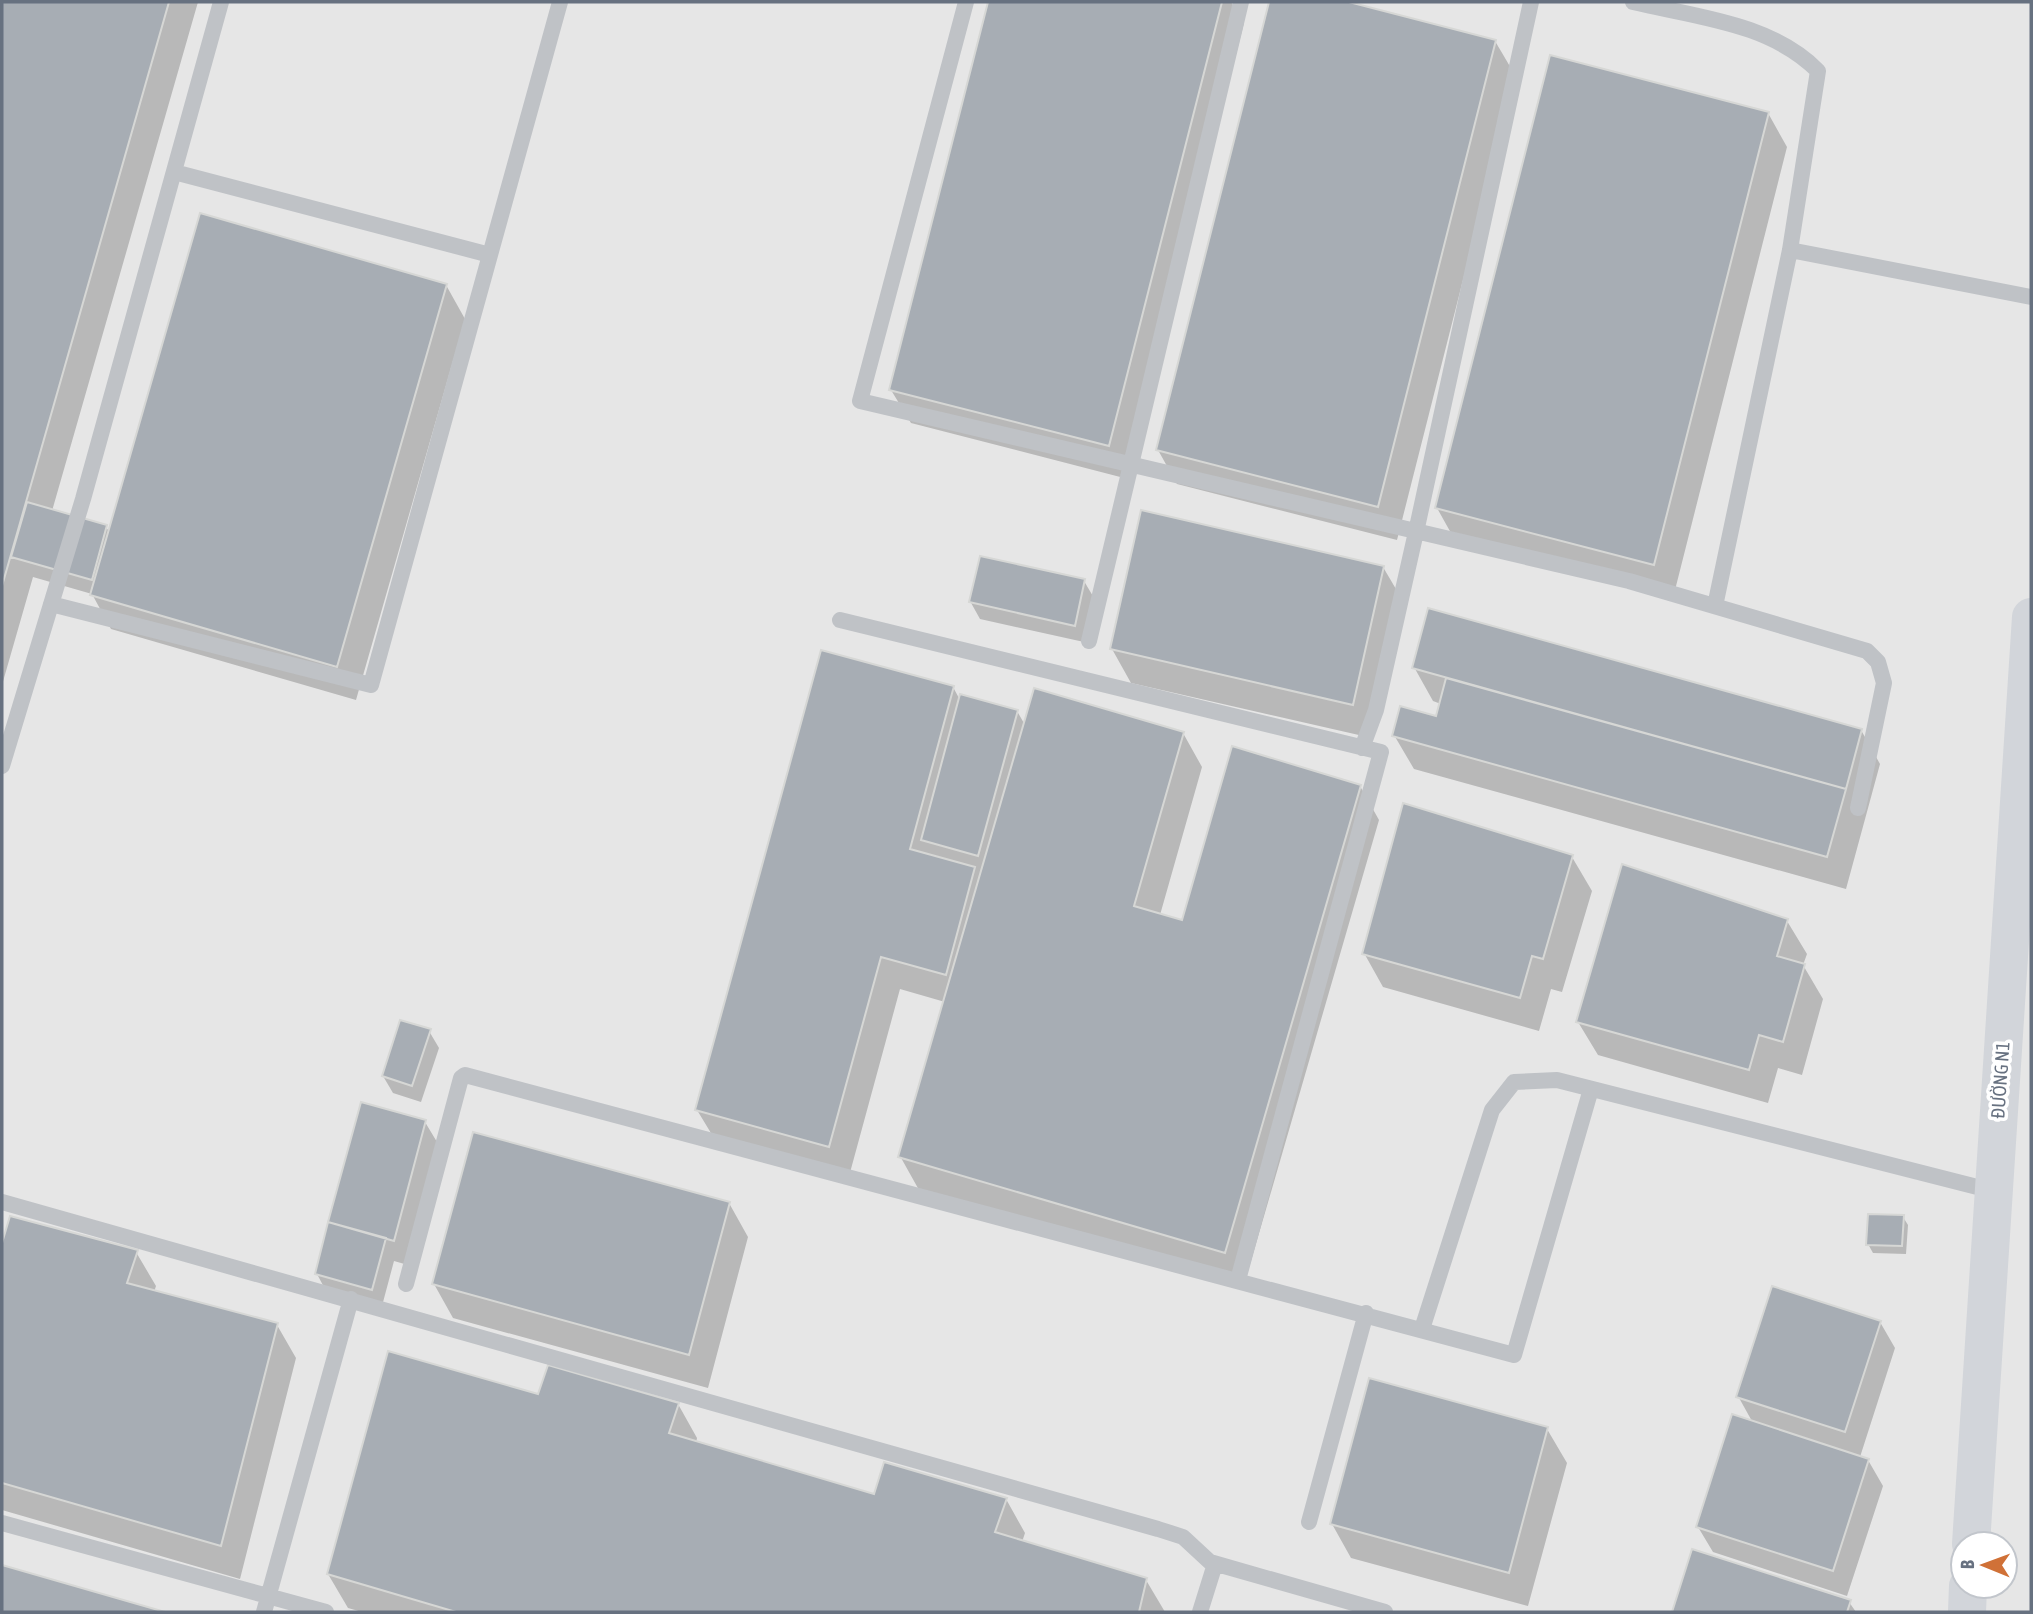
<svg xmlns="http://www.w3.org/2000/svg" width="2033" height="1614" viewBox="0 0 2033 1614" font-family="'Asap Condensed',sans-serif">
<rect width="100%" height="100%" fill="#f5f5f2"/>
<path fill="#e6e6e6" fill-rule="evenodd" d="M 2,2 L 2031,2 L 2031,1612 L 2,1612 ZM 1963,1544 L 2005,1544 L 2005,1586 L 1963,1586 Z"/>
<path fill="#0003" d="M 2,2 L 198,2 L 52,511 L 106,527 L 110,533 L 446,285 L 465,319 L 356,700 L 111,629 L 92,594 L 33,577 L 2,685 Z
M 990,2 L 1231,2 L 1244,23 L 1128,479 L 911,423 L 891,390 Z
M 1271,2 L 1341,2 L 1495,41 L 1515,75 L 1397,540 L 1177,484 L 1158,450 Z
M 1768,113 L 1787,147 L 1673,598 L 1456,542 L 1437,508 Z
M 1383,567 L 1403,601 L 1372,738 L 1131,683 L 1112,649 Z
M 1084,581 L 1094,598 L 1084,642 L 980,619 L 970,601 Z
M 1414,667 L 1861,730 L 1880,764 L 1846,889 L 1414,769 L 1394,735 L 1437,718 L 1441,704 L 1433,701 Z
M 953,687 L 960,700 L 1017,711 L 1025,725 L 1183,733 L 1202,767 L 1160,915 L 1183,922 L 1360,786 L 1379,820 L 1244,1285 L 919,1190 L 900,1156 L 945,1002 L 900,989 L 848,1180 L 717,1143 L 697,1110 Z
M 1572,857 L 1592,891 L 1562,992 L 1551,989 L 1539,1031 L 1383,987 L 1364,953 Z
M 1787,921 L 1807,954 L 1803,965 L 1823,999 L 1802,1075 L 1778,1068 L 1768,1103 L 1598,1055 L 1578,1022 Z
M 429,1031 L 439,1048 L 421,1102 L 393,1093 L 383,1076 Z
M 425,1122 L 440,1147 L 408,1265 L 394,1261 L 382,1306 L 326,1291 L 317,1274 Z
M 729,1203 L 748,1237 L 708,1388 L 453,1318 L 434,1284 Z
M 1903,1217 L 1908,1225 L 1906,1254 L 1873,1253 L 1868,1244 Z
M 11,1218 L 136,1252 L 156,1286 L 154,1292 L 277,1325 L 296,1358 L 240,1579 L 2,1510 L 2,1248 Z
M 1880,1322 L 1895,1348 L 1860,1457 L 1868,1460 L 1883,1486 L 1847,1596 L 1713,1552 L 1698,1527 L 1753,1423 L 1738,1396 Z
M 539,1396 L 678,1404 L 697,1438 L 696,1443 L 876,1497 L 1006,1499 L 1025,1533 L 1022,1542 L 1146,1580 L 1165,1612 L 362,1612 L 348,1608 L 328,1574 Z
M 1547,1429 L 1567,1463 L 1528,1606 L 1351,1558 L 1332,1524 Z
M 1693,1551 L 1849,1602 L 1856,1612 L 1674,1612 Z
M 2,1567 L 159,1612 L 2,1612 Z"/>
<path fill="#a7adb4" stroke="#d6d7d5" stroke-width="2" d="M 2,2 L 169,2 L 2,586 Z
M 988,2 L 1222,2 L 1109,446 L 889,390 Z
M 1269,2 L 1349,2 L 1496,40 L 1378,507 L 1156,450 Z
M 1550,55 L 1769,112 L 1654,565 L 1435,508 Z
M 200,213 L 447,284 L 337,667 L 90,595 Z
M 27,502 L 107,525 L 92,580 L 11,557 Z
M 1141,510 L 1384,566 L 1353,705 L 1110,649 Z
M 980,556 L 1085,579 L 1075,626 L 969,602 Z
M 1428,608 L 1862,729 L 1846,789 L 1412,668 Z
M 821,650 L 954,686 L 910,849 L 975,867 L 946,975 L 881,957 L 829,1147 L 695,1110 Z
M 1446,678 L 1846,789 L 1827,857 L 1392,736 L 1400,706 L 1436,716 Z
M 1034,688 L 1184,732 L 1134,906 L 1182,920 L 1232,746 L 1361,785 L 1225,1253 L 898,1157 Z
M 960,694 L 1018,710 L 978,856 L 921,840 Z
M 1403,803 L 1573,855 L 1543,959 L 1532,956 L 1520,998 L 1362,954 Z
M 1622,864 L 1788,919 L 1777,956 L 1805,964 L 1783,1042 L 1759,1035 L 1749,1070 L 1576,1022 Z
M 400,1020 L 431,1029 L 412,1086 L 382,1076 Z
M 361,1102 L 426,1120 L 394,1241 L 328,1222 Z
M 473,1132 L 730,1202 L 689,1355 L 432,1284 Z
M 1868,1214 L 1904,1215 L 1902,1246 L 1866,1245 Z
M 10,1216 L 138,1250 L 127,1283 L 278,1323 L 221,1546 L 2,1483 L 2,1243 Z
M 328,1222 L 386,1238 L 372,1290 L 315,1274 Z
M 1772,1286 L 1881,1321 L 1845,1432 L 1736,1397 Z
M 388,1351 L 538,1394 L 548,1365 L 679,1403 L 669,1433 L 874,1494 L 884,1462 L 1007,1498 L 995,1532 L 1147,1578 L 1139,1612 L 456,1612 L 327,1574 Z
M 1369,1378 L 1548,1427 L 1509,1573 L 1330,1524 Z
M 1732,1414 L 1869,1459 L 1833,1571 L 1696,1527 Z
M 1692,1549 L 1851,1600 L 1847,1612 L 1672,1612 Z
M 2,1565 L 165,1612 L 2,1612 Z"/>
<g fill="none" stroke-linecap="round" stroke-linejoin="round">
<path stroke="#bfc2c6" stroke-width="16" d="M 966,2 L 860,401 L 1629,581 L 1867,651 L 1878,662 L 1884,683 L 1858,808
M 1633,2 C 1696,17 1771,23 1818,71 L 1790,250 L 1715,606
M 174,172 L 490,255
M 1790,250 L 2031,297
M 51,604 L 371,685 L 560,2
M 840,620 L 1381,752 L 1238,1280
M 1089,641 L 1241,2
M 1362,748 L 1376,710 L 1416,532 L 1531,2
M 2,766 L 83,499 L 221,2
M 2,1202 L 1158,1529 L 1183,1537 L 1210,1562 L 1385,1612
M 406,1284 L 461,1078 L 465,1075 L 1514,1355 L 1591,1089
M 1422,1329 L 1492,1110 L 1514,1082 L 1557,1080 L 1993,1191
M 1309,1522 L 1366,1313
M 2,1523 L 326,1612
M 264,1612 L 351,1299
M 1200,1612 L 1215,1564"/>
<path stroke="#d2d5da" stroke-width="38" d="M 1971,1544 L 2031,617
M 1967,1612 L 1968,1586"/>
</g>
<g text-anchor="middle" stroke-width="7" stroke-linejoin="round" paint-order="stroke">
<g font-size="19" fill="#677180" stroke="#fff">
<text transform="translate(2000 1080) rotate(-86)" y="7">ĐƯỜNG N1</text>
</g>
</g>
<rect width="2033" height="1614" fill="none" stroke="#677180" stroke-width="7"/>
<g transform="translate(1984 1565) rotate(271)"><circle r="33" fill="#ffffff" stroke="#c2c6cc" stroke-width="2"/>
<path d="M0-5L12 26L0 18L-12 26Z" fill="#d07137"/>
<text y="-10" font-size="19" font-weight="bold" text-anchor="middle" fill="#677180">B</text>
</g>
</svg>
